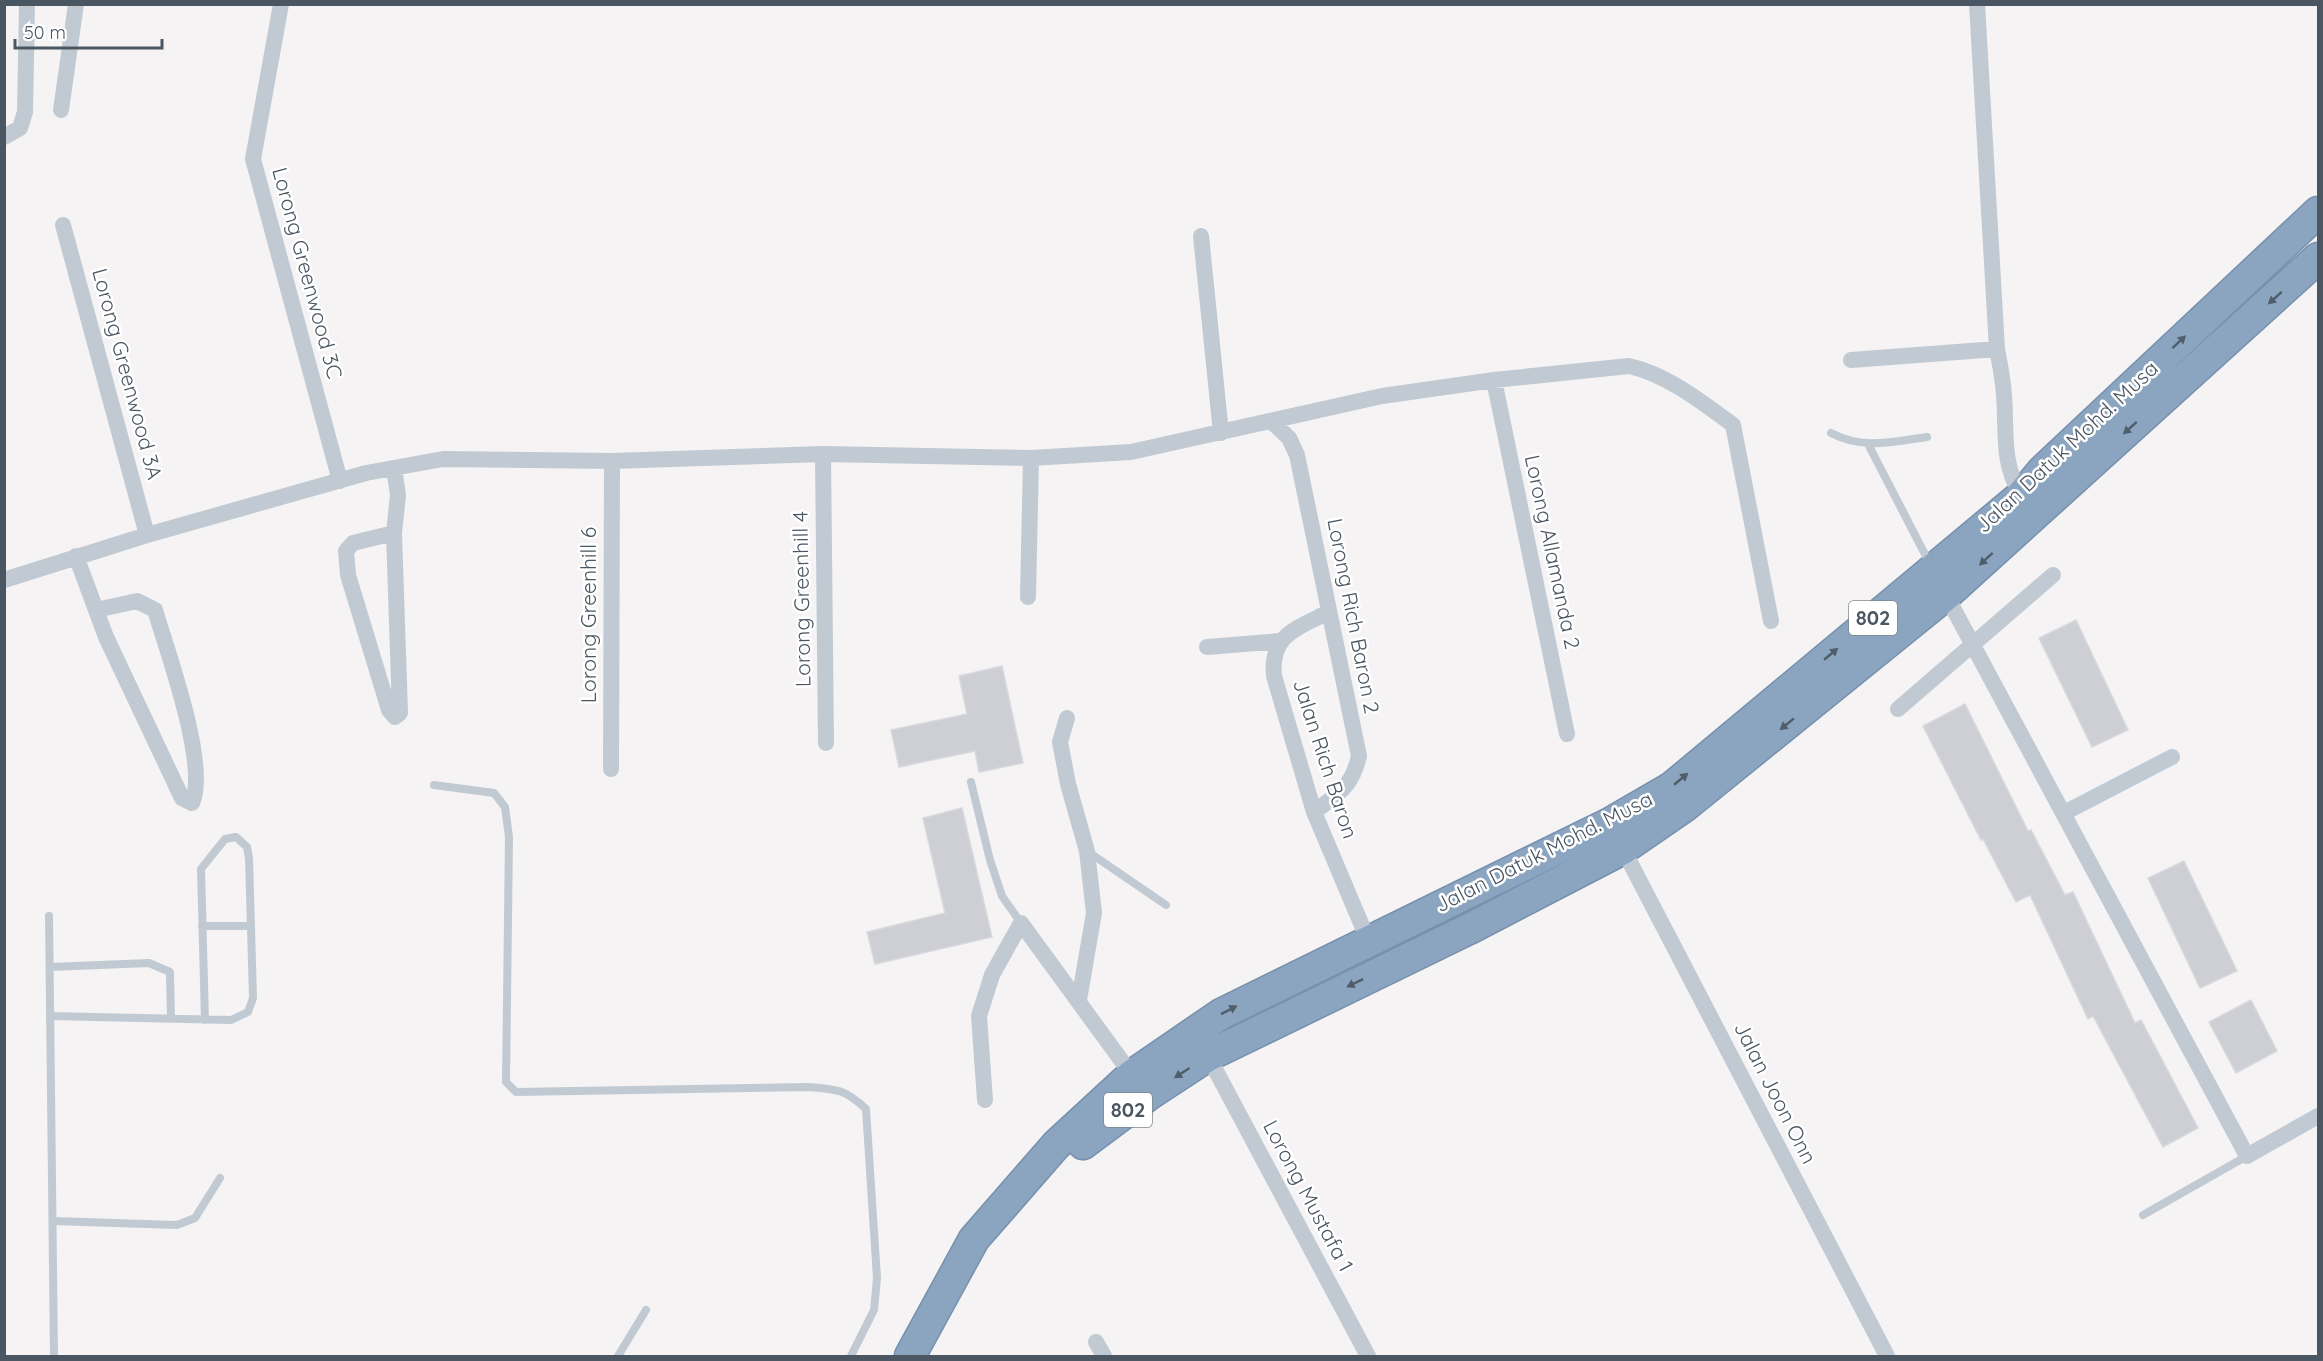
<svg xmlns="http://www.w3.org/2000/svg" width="2323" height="1361" viewBox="0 0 2323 1361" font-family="Quicksand,sans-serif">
<rect width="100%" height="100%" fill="#f5f3f3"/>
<path fill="#cdcfd5" stroke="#d7d9de" stroke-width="1.5" d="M 2076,620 L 2128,730 L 2092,747 L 2039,638 Z
M 1002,666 L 1023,763 L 979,772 L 975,751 L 899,767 L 891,730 L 967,714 L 959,676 Z
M 1965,704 L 2028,831 L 2031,830 L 2065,895 L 2073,892 L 2135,1023 L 2141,1020 L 2198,1128 L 2163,1147 L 2093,1016 L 2088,1019 L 2030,895 L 2016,902 L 1983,839 L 1981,840 L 1923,726 Z
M 962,808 L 992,937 L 875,964 L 867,932 L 945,913 L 923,818 Z
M 2184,861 L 2237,971 L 2200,988 L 2148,878 Z
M 2251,1000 L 2277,1051 L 2236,1073 L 2209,1022 Z"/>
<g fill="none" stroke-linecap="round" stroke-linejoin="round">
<g stroke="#7690ad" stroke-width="33">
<path id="highway" d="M 1083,1144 L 1150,1094 L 1208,1056 L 1469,929 L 1623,849 L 1684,807 L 1946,595 L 2318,258
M 910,1356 L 974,1239 L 1056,1145 L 1132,1075 L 1221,1014 L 1610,823 L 1672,787 L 2021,496 L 2042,471 L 2318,212"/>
</g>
<path stroke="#c1cad2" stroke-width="8" d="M 1831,433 C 1864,450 1891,442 1927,437
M 1868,444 L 1930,564
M 971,782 L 990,860 L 1002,896 L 1021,923
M 434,785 L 494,793 L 505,807 L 509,837 L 506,1082 L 516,1092 L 808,1087 C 836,1089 845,1089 866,1109 L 877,1278 L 874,1310 L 851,1356
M 1087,851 L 1166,905
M 49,916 L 54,1356
M 202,926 L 251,926
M 50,967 L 149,963 L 170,972 L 171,1019
M 50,1016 L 231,1020 L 248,1012 L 253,998 L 249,858 L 247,847 L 236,837 L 225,839 L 201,869 L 205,1020
M 2143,1215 L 2247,1156
M 53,1221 L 177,1225 L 195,1218 L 220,1178
M 618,1356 L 646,1310"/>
<path stroke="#c1cad2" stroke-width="16" d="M 281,4 L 253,159 L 340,481
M 1977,4 L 1997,349 C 2000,364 2003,380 2004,395 C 2007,435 2001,460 2021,496
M 61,110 L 76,4
M 4,137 L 20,128 L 25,112 L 27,4
M 63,225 L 147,535
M 1201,236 L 1221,433
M 1851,360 L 1997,349
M 1494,380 L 1567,734
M 1271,421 L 1289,438 L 1297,455 L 1359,756 C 1352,787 1338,794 1314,812
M 823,454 L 826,743
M 394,533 L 353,543 L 346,551 L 348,575 L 389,710 L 395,717 L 400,713 L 394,533 L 398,495 L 394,468
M 76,556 L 106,637 L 182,798 L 192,803 C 209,765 167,651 155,610 L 137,601 L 96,610
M 4,580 L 147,535 L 366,473 L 443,459 L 612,461 L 823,454 L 1031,458 L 1131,452 L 1382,396 L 1494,380 L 1629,366 C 1666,374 1702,402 1733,425 L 1771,621
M 1946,595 L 2247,1156 L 2318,1116
M 1028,597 L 1031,458
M 1327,613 C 1295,629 1270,636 1274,676 L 1314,812 L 1368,940
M 1207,647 L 1281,641
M 1898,709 L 2053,575
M 1067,718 L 1060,742 L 1068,784 L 1087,851 L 1094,913 L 1079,1000
M 611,769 L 612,461
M 2064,813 L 2172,757
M 1623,849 L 1887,1356
M 1208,1056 L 1368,1356
M 985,1100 L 979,1016 L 992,975 L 1021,923 L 1132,1075
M 1096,1342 L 1104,1356"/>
<use href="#highway" stroke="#8ba5c1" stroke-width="30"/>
</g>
<defs><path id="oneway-solid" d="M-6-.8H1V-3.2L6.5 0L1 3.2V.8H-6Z" transform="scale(1.5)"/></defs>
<g fill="#505e6b">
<use href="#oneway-solid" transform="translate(2275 298) rotate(138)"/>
<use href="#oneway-solid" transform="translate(2179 342) rotate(-43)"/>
<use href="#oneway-solid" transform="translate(2130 428) rotate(138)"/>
<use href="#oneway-solid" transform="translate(1986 559) rotate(137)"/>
<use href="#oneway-solid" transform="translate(1831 654) rotate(-40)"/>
<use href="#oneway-solid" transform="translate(1787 724) rotate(141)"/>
<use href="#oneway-solid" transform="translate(1681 779) rotate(-40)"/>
<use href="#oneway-solid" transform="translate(1355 983) rotate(154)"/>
<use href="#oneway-solid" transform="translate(1229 1010) rotate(-27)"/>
<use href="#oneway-solid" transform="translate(1182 1073) rotate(147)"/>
</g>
<g text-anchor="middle" stroke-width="5" stroke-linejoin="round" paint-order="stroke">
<g fill="#fff" stroke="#808990" stroke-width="1.5">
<rect x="1849" y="601" width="48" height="34" rx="4.5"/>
<rect x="1104" y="1093" width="48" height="34" rx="4.5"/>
</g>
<g font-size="20" font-weight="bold" fill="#4a5661">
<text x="1873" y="625">802</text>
<text x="1128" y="1117">802</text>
</g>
<g font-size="21" fill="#4a5661" stroke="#fff">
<text transform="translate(307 273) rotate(75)" y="7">Lorong Greenwood 3C</text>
<text transform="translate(127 374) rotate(75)" y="7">Lorong Greenwood 3A</text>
<text transform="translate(2067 447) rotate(-43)" y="7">Jalan Datuk Mohd. Musa</text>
<text transform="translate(1552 552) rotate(78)" y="7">Lorong Allamanda 2</text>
<text transform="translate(802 599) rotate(-91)" y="7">Lorong Greenhill 4</text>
<text transform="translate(589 615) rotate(-90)" y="7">Lorong Greenhill 6</text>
<text transform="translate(1353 616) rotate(79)" y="7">Lorong Rich Baron 2</text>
<text transform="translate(1325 759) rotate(72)" y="7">Jalan Rich Baron</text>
<text transform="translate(1544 852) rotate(-27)" y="7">Jalan Datuk Mohd. Musa</text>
<text transform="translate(1775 1093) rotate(63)" y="7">Jalan Joon Onn</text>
<text transform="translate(1308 1196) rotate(62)" y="7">Lorong Mustafa 1</text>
</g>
</g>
<rect width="2323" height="1361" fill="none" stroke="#4a5661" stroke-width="12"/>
<path d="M15 39v9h147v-9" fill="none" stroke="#4a5661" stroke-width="3"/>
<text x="24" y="39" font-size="18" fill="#4a5661" stroke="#ffffff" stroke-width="4.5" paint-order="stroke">50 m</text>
</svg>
